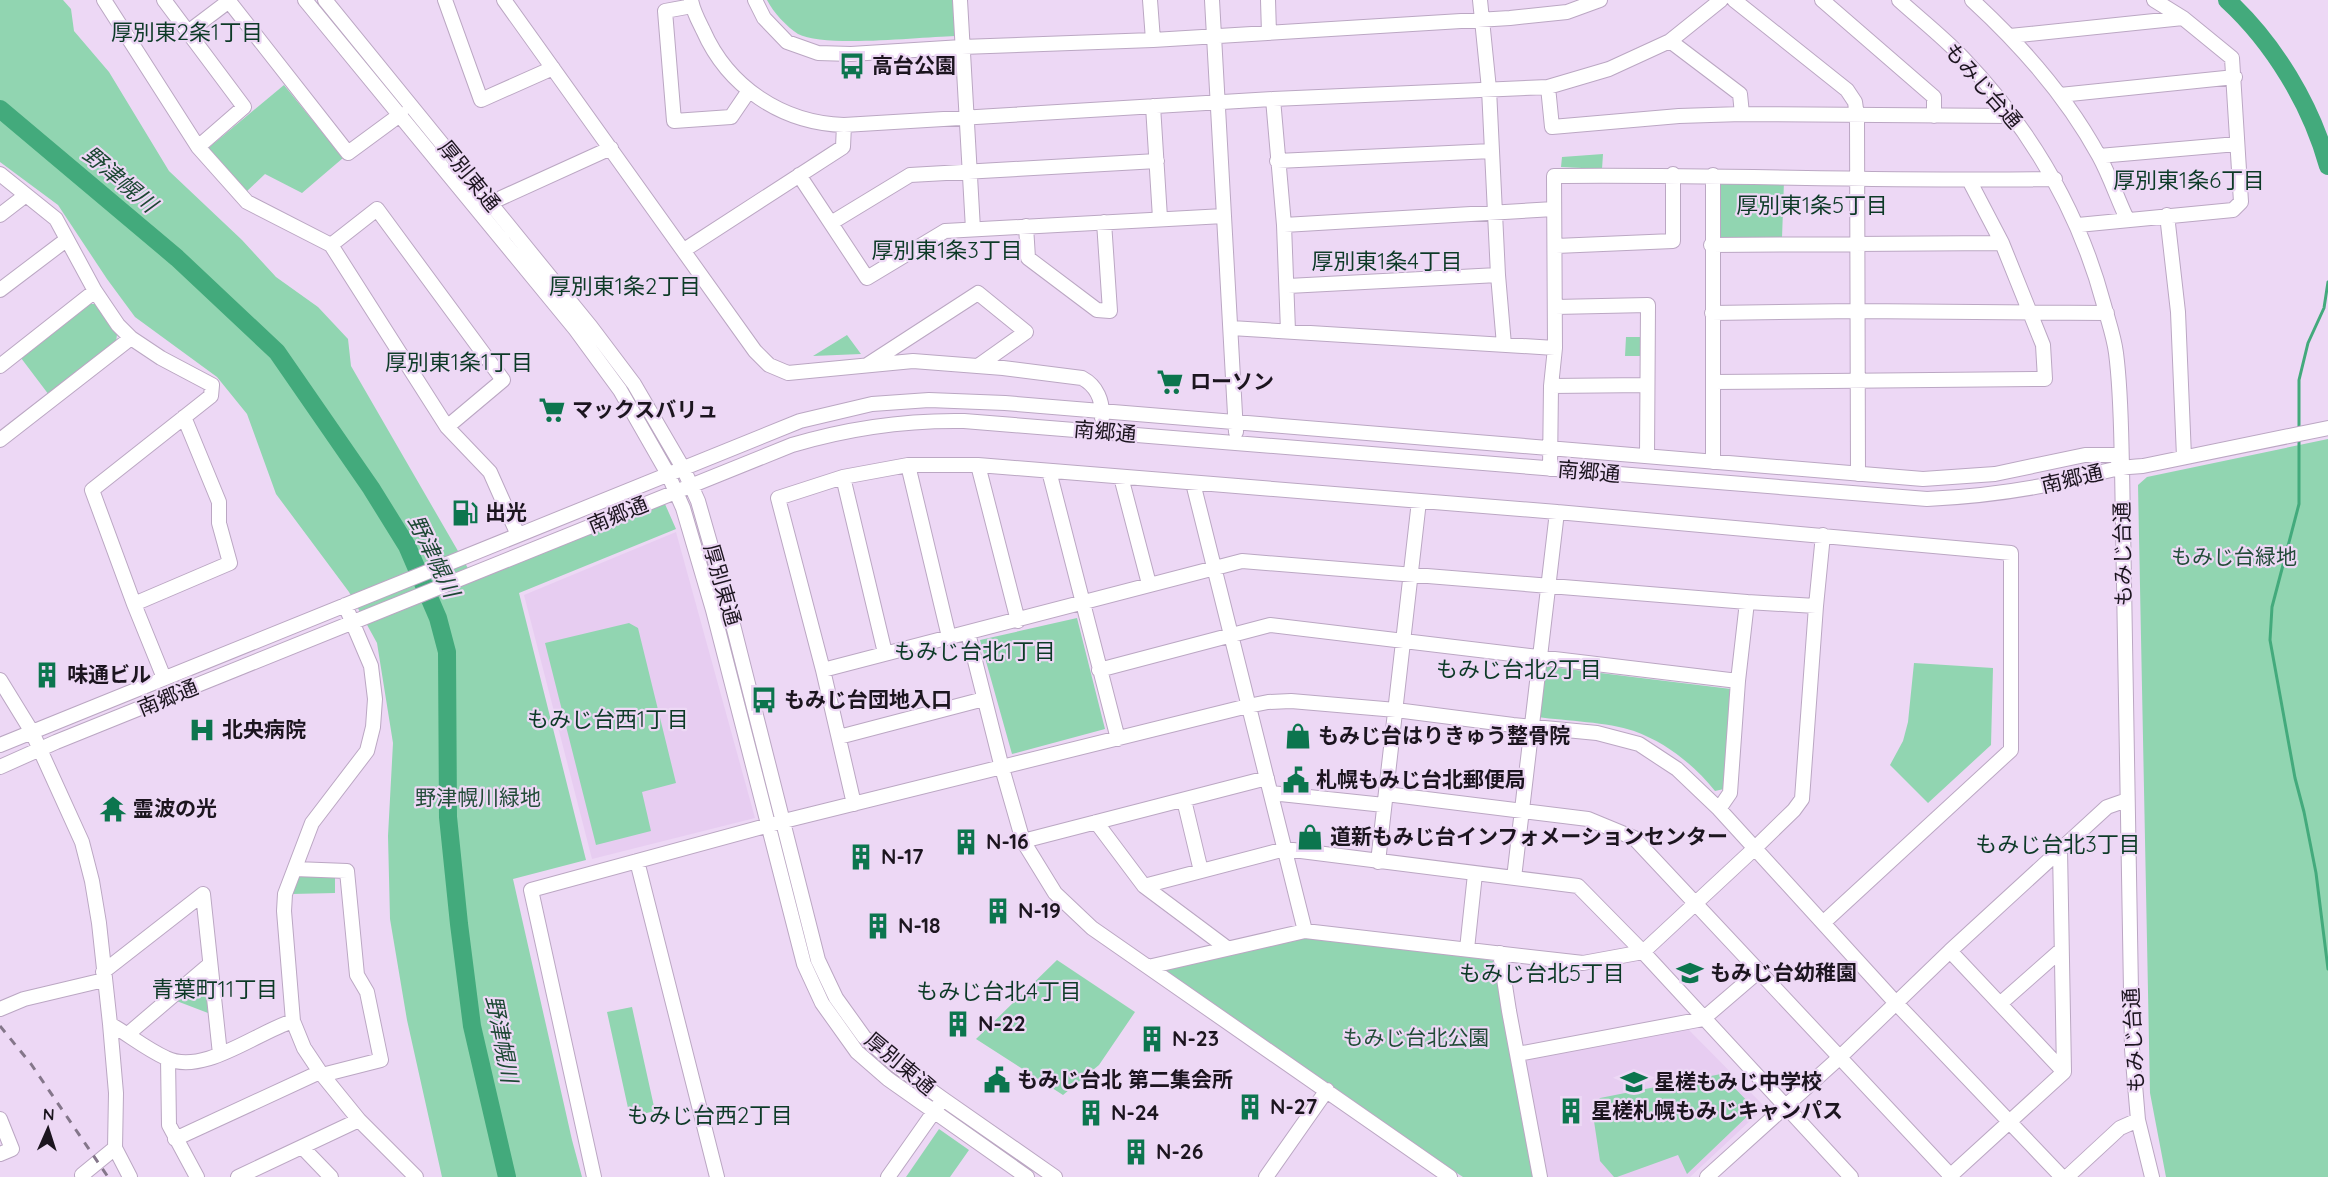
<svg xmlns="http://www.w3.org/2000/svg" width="2328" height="1177" viewBox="0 0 2328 1177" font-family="Quicksand,'Noto Sans JP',sans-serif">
<rect width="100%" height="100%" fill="#edd8f5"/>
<path fill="#e7cdf1" d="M 676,532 L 755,818 L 592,859 L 524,595 Z
M 1685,1026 L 1765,1107 L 1690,1177 L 1548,1177 L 1522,1056 Z"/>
<path fill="#91d5b1" d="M 0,0 L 63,0 L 71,9 L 74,31 L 109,72 L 169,171 L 242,240 L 276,277 L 318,307 L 348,339 L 351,366 L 473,577 L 643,507 L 665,504 L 676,529 L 519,593 L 586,860 L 513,879 L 572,1140 L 582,1177 L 442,1177 L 407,1020 L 390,919 L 388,836 L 393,743 L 377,643 L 349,592 L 276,494 L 247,414 L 217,377 L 135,317 L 107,279 L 58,205 L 0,162 Z
M 767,0 L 953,0 L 955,36 C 921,37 824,48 798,34 C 787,27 773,12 767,0 Z
M 284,85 L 343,158 L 302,193 L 265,174 L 244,194 L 206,150 Z
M 1603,154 L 1602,169 L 1561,167 L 1562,157 Z
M 1716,180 L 1784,181 L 1782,238 L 1717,239 Z
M 89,304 L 95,304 L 117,334 L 116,343 L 49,395 L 21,358 Z
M 847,335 L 861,354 L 813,356 Z
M 1626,337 L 1640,337 L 1640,356 L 1625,356 Z
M 2328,439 L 2328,1177 L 2166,1177 L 2150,1093 L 2138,485 L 2147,477 Z
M 1077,618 L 1105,729 L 1012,754 L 980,640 Z
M 629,623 L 638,628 L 676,783 L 642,792 L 651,831 L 596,845 L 545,643 Z
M 1914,663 L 1993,668 L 1991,745 L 1928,803 L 1890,765 L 1903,741 L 1908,722 Z
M 1543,666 L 1731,689 L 1724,789 L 1715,791 C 1694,765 1667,743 1634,731 C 1608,722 1566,721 1538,717 Z
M 300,874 L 335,875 L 335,893 L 292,894 L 294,885 Z
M 1305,933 L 1421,946 L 1493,961 L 1536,1177 L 1463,1177 L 1372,1118 L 1156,965 Z
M 1057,960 L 1135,1012 L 1099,1065 L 1063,1095 L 976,1039 Z
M 205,974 L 208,1013 L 174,1000 Z
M 632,1007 L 655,1111 L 630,1117 L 607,1012 Z
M 1721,1074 L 1755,1109 L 1687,1174 L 1678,1155 L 1617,1177 L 1614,1177 L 1600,1161 L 1592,1108 L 1600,1098 Z
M 939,1129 L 969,1150 L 950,1177 L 906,1177 Z"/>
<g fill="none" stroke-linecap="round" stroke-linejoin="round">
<path stroke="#43aa7c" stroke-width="3" d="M 2299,430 L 2299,380 L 2308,343 L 2324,308 L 2328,282
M 2299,439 L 2299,504 L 2272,607 L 2270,640 L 2295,778 L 2304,812 L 2316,873 L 2328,969"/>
<path stroke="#43aa7c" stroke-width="18" d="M 2227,0 C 2274,43 2311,105 2328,166
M 0,109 L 177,258 L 277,352 L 371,488 L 407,546 L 438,618 L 447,652 L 448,817 L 459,924 L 472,1026 L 507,1177"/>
<g stroke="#bba7c3" stroke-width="16">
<path id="minor" d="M 104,0 L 198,147 L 247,202 L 331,245 L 447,427 L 490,472 L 518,535
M 164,0 L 244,107 L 198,147
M 228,0 L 348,153 L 401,114
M 305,0 L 576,330 L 620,390 L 668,474 L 683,508 L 713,610 L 804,964 L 822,1003 L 857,1052 L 888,1079 L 1027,1177
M 325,0 L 591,327 L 634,384 L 683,468 L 698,501 L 729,609 L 818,960 L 836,998 L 864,1037 L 897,1066 L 943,1099 L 1055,1177
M 445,0 L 481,100 L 553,68
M 504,0 L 755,351 L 769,365 L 788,373 L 913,361 L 1003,368 L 1082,378 C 1097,386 1103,401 1102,418
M 691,0 C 693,11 698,20 703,30 C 728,87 782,123 844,125 L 1273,99 L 1548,87 L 1609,69 L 1670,41 L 1721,0
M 755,0 L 764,18 L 787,42 L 818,53 L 851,54 L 962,47 L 1153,40 L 1510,18 L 1567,12 L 1600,0
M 960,0 L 973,229
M 1150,0 L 1153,40
M 1212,0 L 1236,432
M 1268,0 L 1269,33
M 1480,0 L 1489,89 L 1498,275 L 1504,345
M 1734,0 L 1847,90 L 1855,102 L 1857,116 L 1858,474
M 1822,0 L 1934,97 L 1934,116
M 1899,0 C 1920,19 1943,37 1963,58 C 2030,128 2079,211 2104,305 C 2108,320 2114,337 2116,353 C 2121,391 2121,429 2122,467 L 2132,1049 L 2138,1120 L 2152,1177
M 1972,0 C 2021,45 2067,97 2099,156 C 2110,176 2117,198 2127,219
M 692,6 L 665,11 L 674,121 L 731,117 L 748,92
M 188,32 L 229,1
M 2010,36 L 2183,18
M 1670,41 L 1740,94 L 1742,114
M 1548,87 L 1552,127 L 1679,116 L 1742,114 L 2013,116
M 2060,95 L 2235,77
M 1273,99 L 1284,225 L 1288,331
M 1153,106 L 1160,218
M 2099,156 L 2237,144
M 1277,161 L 1492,151
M 0,174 L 56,219 L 95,291 L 118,325 L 131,338 L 161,358 L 212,385 L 211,396 L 92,490 L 134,604 L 164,678
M 799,175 L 867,278 L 945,231 L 1224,216
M 1713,175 L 1713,462
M 490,203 L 611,148
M 0,215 L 26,195
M 2167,215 L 2178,312 L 2184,457
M 831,223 L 910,175 L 1157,161
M 1284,225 L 1554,209
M 2078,225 L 2233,210 L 2241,202 L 2232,58 L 2183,18 L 2154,0
M 1026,226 L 1028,258 L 1097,310 L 1110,311 L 1104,222
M 331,245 L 377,209 L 503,380 L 447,427
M 1711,245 L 2002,243
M 1556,246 L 1673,241 L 1673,174
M 684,250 L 843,147 L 844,125
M 1288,286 L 1498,275
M 0,290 L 66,240
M 1555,307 L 1648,305 L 1647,456
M 1712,313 L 1857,311 L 2107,313
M 1231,328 L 1555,348
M 867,365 L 978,293 L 1026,332 L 978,366
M 0,366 L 95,291
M 1713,382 L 2045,379 L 2043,345 L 2002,243 L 1969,180
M 1551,386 L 1647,385
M 0,440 L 131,338
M 908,465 L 949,637
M 978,465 L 1018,621
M 1550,469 L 1551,386 L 1555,348 L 1554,176 C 1721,174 1888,182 2055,179
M 1049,471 L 1118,739
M 843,477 L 885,653
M 1121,477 L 1149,584
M 1193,483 L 1305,931
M 134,604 L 230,563 L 219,523 L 219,502 L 184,417
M 345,605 L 371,666 L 375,699 L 373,727 L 367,751 L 312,823 L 285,894 L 284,911 L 293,1021 L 304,1048 L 320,1072 L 359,1120 L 416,1177
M 968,633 L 1002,768 L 1023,841 L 1055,893 L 1092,928 L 1450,1177
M 823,670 L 1242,561 L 1747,602 L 1816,606
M 1099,670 L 1270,625 L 1738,681
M 0,680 L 32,732 L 82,842 L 92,881 L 99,923 L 110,1024 L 116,1093 L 115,1148 L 130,1177
M 839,737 L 984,699
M 0,745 L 800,421 L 872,404 L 929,400 L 1005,403 L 1923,479 L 1995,474 L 2085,455 L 2115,455 L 2122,467
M 0,767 L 56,742 L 792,445 C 849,428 904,420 964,421 L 1927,499 C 1971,497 2013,492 2056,483 C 2085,477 2113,467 2143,466 L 2328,428
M 1271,793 L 1384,805
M 1386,794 L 1588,819 L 1634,838 L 1951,1176
M 1184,800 L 1201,871
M 854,804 L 823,670 L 778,498 L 843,477 L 908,465 L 978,465 L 1557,512 L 2011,553 L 2011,750 L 1823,923
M 1719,809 L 1730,793 L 1738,681 L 1747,602
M 1096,822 L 1144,886 L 1227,948
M 1023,841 L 1267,778
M 637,861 L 717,1177
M 1378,862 L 1419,501
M 295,869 L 347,871 L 357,975 L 367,992 L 381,1060 L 322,1075
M 1514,878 L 1557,512
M 1144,886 L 1285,849 L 1578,886 L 1643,952 L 1851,1177
M 1467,949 L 1475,874
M 1950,951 L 2064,1072
M 1500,953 L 1509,1011 L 1540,1177
M 1148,967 L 1305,931 L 1583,963 L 1643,952 L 1755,848 L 1794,810 L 1802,799 L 1816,606 L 1823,535
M 103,972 L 203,894 L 220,1054
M 2001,1003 L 2061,950
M 0,1009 L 24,999 L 104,980
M 110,1024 C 128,1034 146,1049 166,1058 C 203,1076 257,1032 293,1021
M 128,1034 L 210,964
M 1518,1054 L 1703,1019 L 1759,971
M 168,1059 L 169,1125 L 197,1177
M 0,1119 L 12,1149 L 0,1154
M 175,1139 L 320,1072
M 303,1148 L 331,1177
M 82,1175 L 115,1148
M 238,1177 L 359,1120
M 594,1177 L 531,890 L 784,821 L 1248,706 L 1268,702 L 1291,701 L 1396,710 L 1513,725 L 1597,733 L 1639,744 L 1677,769 L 1719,809 L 1895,1002 L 2062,1177
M 888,1177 L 938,1106
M 1266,1177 L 1327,1090
M 1707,1177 L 1839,1058 L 1950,951 L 2107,807 L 2127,800
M 1949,1177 L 2064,1072 L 2060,849
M 2067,1177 L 2120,1128 L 2138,1120"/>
</g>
<use href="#minor" stroke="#fff" stroke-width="14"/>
<path stroke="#84768a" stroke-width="3" stroke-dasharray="8 8" stroke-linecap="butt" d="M 0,1026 L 31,1064 L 108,1177"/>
</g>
<defs>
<g id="bus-bare" transform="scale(2.07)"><path d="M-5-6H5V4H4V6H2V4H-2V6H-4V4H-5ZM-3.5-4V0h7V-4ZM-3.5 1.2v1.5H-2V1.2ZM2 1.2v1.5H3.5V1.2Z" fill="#0c754e" stroke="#edd8f5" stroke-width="2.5" paint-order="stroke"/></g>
<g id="supermarket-bare" transform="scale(2.07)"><path d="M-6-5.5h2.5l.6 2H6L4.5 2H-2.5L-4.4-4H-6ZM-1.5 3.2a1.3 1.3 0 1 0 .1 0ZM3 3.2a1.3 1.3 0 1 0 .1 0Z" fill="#0c754e" stroke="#edd8f5" stroke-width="2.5" paint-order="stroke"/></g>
<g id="fuel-bare" transform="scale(2.07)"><path d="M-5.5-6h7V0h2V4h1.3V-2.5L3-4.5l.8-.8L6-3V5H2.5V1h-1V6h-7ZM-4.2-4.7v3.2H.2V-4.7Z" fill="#0c754e" stroke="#edd8f5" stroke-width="2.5" paint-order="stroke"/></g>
<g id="building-bare" transform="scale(2.07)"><path d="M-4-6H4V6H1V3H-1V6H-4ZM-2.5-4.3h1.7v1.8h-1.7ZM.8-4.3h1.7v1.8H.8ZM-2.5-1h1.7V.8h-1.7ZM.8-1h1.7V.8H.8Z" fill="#0c754e" stroke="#edd8f5" stroke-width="2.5" paint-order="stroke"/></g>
<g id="hospital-bare" transform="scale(2.07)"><path d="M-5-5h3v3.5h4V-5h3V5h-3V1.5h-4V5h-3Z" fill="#0c754e" stroke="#edd8f5" stroke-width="2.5" paint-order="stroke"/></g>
<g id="shop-bare" transform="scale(2.07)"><path d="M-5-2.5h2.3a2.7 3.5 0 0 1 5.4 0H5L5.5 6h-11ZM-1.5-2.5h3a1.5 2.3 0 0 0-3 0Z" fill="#0c754e" stroke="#edd8f5" stroke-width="2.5" paint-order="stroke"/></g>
<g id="civic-bare" transform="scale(2.07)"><path d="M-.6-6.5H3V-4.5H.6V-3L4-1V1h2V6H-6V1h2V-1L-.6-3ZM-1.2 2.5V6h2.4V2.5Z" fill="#0c754e" stroke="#edd8f5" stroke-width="2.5" paint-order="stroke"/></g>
<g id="temple-bare" transform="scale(2.07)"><path d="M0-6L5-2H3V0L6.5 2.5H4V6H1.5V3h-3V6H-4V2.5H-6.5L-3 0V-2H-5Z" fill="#0c754e" stroke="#edd8f5" stroke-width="2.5" paint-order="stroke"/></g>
<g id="school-bare" transform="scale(2.07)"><path d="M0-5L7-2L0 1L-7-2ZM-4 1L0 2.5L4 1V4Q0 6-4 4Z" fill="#0c754e" stroke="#edd8f5" stroke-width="2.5" paint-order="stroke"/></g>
</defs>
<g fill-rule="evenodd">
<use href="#bus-bare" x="852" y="66"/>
<use href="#supermarket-bare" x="1170" y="382"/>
<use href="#supermarket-bare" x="552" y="410"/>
<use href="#fuel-bare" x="465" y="513"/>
<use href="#building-bare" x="47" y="675"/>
<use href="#bus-bare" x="764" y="700"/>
<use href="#hospital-bare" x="202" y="730"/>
<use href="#shop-bare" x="1298" y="736"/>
<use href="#civic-bare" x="1296" y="780"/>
<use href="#temple-bare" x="113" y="809"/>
<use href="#shop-bare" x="1310" y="837"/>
<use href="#building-bare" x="966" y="842"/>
<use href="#building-bare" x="861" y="857"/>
<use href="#building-bare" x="998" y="911"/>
<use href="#building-bare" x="878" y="926"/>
<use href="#school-bare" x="1690" y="973"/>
<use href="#building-bare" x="958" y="1024"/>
<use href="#building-bare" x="1152" y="1039"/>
<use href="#civic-bare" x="997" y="1080"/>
<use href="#school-bare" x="1634" y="1082"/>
<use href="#building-bare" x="1250" y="1107"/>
<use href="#building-bare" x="1571" y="1111"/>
<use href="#building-bare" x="1091" y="1113"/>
<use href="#building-bare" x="1136" y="1152"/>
</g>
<g text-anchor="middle" stroke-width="4.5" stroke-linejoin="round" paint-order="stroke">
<g font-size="21" font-weight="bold" fill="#1c151f" stroke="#edd8f5" text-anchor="start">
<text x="872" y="73">高台公園</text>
<text x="1190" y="389">ローソン</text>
<text x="572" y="417">マックスバリュ</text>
<text x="485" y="520">出光</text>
<text x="67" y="682">味通ビル</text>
<text x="784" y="707">もみじ台団地入口</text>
<text x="222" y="737">北央病院</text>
<text x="1318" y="743">もみじ台はりきゅう整骨院</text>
<text x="1316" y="787">札幌もみじ台北郵便局</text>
<text x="133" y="816">霊波の光</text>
<text x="1330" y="844">道新もみじ台インフォメーションセンター</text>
<text x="986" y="849">N-16</text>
<text x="881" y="864">N-17</text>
<text x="1018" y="918">N-19</text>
<text x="898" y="933">N-18</text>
<text x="1710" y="980">もみじ台幼稚園</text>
<text x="978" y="1031">N-22</text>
<text x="1172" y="1046">N-23</text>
<text x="1017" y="1087">もみじ台北 第二集会所</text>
<text x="1654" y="1089">星槎もみじ中学校</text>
<text x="1270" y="1114">N-27</text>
<text x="1591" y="1118">星槎札幌もみじキャンパス</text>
<text x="1111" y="1120">N-24</text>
<text x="1156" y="1159">N-26</text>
</g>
<g font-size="21" fill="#1c151f" stroke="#edd8f5">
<text transform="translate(1983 86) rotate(49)" y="7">もみじ台通</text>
<text transform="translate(469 176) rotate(51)" y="7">厚別東通</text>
<text transform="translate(1105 432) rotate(5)" y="7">南郷通</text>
<text transform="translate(1589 472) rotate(5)" y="7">南郷通</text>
<text transform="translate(2072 479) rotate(-13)" y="7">南郷通</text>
<text transform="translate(618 515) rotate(-22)" y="7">南郷通</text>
<text transform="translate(2123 554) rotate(-91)" y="7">もみじ台通</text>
<text transform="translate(722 585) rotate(74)" y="7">厚別東通</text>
<text transform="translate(168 698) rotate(-22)" y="7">南郷通</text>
<text transform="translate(2134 1040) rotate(-93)" y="7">もみじ台通</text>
<text transform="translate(900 1064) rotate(40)" y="7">厚別東通</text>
</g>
<g font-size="21" fill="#224c38" stroke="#edd8f5">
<text x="2234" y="564">もみじ台緑地</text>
<text x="478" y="805">野津幌川緑地</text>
<text x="1416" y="1045">もみじ台北公園</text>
</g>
<g font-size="22" fill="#0d3a27" stroke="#edd8f5">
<text x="187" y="40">厚別東2条1丁目</text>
<text x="2189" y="188">厚別東1条6丁目</text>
<text x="1812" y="213">厚別東1条5丁目</text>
<text x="947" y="258">厚別東1条3丁目</text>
<text x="1387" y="269">厚別東1条4丁目</text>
<text x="625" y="294">厚別東1条2丁目</text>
<text x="459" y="370">厚別東1条1丁目</text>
<text x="975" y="659">もみじ台北1丁目</text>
<text x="1519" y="677">もみじ台北2丁目</text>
<text x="608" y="727">もみじ台西1丁目</text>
<text x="2058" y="852">もみじ台北3丁目</text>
<text x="1542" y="981">もみじ台北5丁目</text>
<text x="215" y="997">青葉町11丁目</text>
<text x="999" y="999">もみじ台北4丁目</text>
<text x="710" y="1123">もみじ台西2丁目</text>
</g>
<g font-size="22" font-style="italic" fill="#1d4834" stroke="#edd8f5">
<text transform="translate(120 179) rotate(40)" y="8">野津幌川</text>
<text transform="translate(434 556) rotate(64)" y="8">野津幌川</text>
<text transform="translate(502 1039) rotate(79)" y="8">野津幌川</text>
</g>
</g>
<g transform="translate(48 1129) rotate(3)" stroke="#edd8f5" stroke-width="4.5" paint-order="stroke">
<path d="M0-4.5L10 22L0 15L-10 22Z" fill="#1c151f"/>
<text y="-9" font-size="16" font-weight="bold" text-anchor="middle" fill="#1c151f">N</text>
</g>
</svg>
